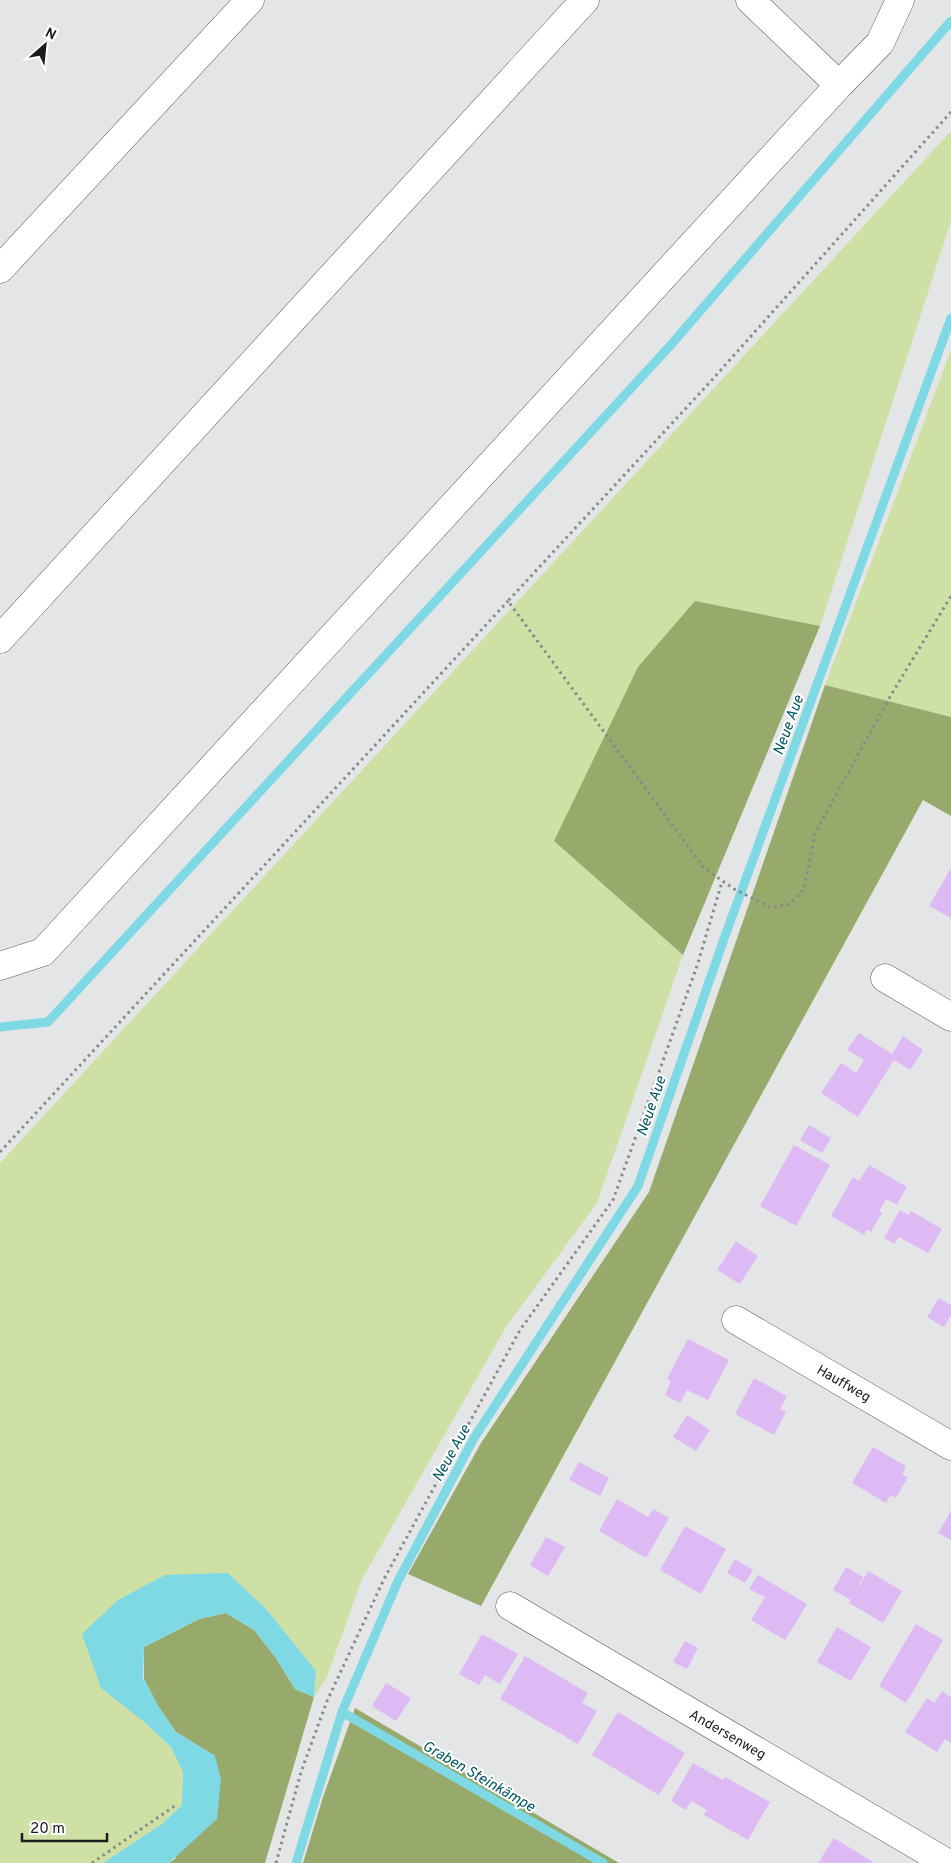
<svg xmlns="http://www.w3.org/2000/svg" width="951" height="1863" viewBox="0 0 951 1863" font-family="Overpass,sans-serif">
<rect width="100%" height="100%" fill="#e4e5e6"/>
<path fill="#cee0a4" d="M 951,131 L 951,221 L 820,626 L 695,601 L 554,841 L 683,955 L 597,1203 L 506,1327 L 361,1581 L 327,1677 L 314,1697 L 316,1671 L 267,1610 L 119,1600 L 143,1721 L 171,1747 L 183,1772 L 182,1805 L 162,1824 L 103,1863 L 0,1863 L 0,1163 Z
M 951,350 L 951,717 L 825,685 Z"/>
<path fill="#98aa6b" d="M 695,601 L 820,626 L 683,955 L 554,841 L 638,667 Z
M 825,685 L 951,717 L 951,816 L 923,800 L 481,1606 L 408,1574 L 481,1443 L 649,1192 Z
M 226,1613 L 254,1630 L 276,1658 L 295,1689 L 314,1697 L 265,1863 L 169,1863 L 175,1859 L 215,1756 L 176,1732 L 158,1706 L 144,1679 L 144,1647 L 199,1619 Z
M 355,1708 L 619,1863 L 303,1863 L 323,1797 Z"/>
<path fill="#7ed9e5" d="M 228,1573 L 267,1610 L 316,1671 L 314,1697 L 295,1689 L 276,1658 L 254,1630 L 226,1613 L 199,1619 L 144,1647 L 143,1680 L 144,1679 L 158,1706 L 176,1732 L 215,1756 L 221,1779 L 217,1819 L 169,1863 L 103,1863 L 162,1824 L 182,1805 L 183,1772 L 171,1747 L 143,1721 L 101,1688 L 82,1634 L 118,1600 L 165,1575 Z"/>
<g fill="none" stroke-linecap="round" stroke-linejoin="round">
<path stroke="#7ed9e5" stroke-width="9" d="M 0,1027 L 48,1022 L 669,347 L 951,21
M 342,1712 L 603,1863
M 296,1863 L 342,1712 L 398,1581 L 474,1438 L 638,1186 L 725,936 L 951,318"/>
</g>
<path fill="#debaf4" d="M 951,868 L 951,918 L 929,906 Z
M 859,1033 L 892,1054 L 903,1036 L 923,1050 L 910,1070 L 894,1060 L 858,1117 L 821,1093 L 841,1063 L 856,1073 L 864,1060 L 847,1050 Z
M 809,1125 L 831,1138 L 822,1153 L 800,1140 Z
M 794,1145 L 830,1165 L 796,1226 L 760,1206 Z
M 869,1165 L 907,1187 L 897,1205 L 886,1199 L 879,1211 L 882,1213 L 871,1232 L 867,1229 L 864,1235 L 831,1216 L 853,1177 L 859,1181 Z
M 900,1210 L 908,1215 L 911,1211 L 942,1229 L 928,1253 L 899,1237 L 894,1244 L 884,1238 Z
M 736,1241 L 758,1256 L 740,1284 L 717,1270 Z
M 939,1298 L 951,1305 L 951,1315 L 944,1327 L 927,1317 Z
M 688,1339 L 729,1360 L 708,1400 L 687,1390 L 680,1403 L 665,1395 L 671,1381 L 667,1379 Z
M 754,1378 L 787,1396 L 780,1409 L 786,1412 L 774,1435 L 735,1414 Z
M 687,1415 L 710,1430 L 696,1451 L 673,1437 Z
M 873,1447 L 906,1466 L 902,1474 L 908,1477 L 896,1498 L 890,1495 L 886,1503 L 852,1483 Z
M 579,1462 L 609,1478 L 600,1496 L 569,1480 Z
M 617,1499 L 648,1517 L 653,1509 L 669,1518 L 646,1558 L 599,1531 Z
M 951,1511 L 951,1540 L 938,1533 Z
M 685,1526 L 726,1549 L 701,1594 L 660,1570 Z
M 546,1537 L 565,1547 L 548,1576 L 530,1565 Z
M 735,1559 L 753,1570 L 745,1583 L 727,1573 Z
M 846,1567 L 863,1577 L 856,1592 L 868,1571 L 902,1591 L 883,1623 L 849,1603 L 851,1600 L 833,1590 Z
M 758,1575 L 807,1604 L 785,1640 L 751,1620 L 765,1597 L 749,1589 Z
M 916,1624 L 943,1640 L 906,1703 L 879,1686 Z
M 837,1627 L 871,1647 L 851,1681 L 817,1662 Z
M 482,1634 L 518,1654 L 500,1684 L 485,1675 L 479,1685 L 459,1674 Z
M 685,1641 L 698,1648 L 687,1669 L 673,1662 Z
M 525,1656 L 588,1693 L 582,1703 L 597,1711 L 578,1744 L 500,1699 Z
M 386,1683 L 411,1698 L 396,1721 L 372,1706 Z
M 942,1691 L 951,1697 L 951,1743 L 945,1739 L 937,1752 L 905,1732 L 927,1698 L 934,1703 Z
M 618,1712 L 685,1753 L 659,1795 L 592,1755 Z
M 693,1763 L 723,1780 L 725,1777 L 770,1802 L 748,1840 L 704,1815 L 707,1810 L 691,1801 L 686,1810 L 671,1801 Z
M 834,1838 L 873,1862 L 872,1863 L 818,1863 Z"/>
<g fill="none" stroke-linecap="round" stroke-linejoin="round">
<g stroke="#5c5d5e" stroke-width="29">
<path id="minor" d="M 750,0 L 839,85
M 0,269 L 250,0
M 0,639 L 585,0
M 0,966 L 43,952 L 839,85 L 880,43 L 900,0
M 885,978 L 951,1017
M 736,1320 L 951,1446
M 510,1606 L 947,1863"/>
</g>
<path stroke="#88898a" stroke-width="3" stroke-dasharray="2.5 4" stroke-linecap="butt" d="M 951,112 L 711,381 L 508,601 L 704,868 L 734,889 L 772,908 L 790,904 L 804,889 L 815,833 L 891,695 L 951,596
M 0,1152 L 508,601
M 92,1863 L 176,1805
M 276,1863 L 301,1772 L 327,1701 L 384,1579 L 520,1330 L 613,1200 L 697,966 L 722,882"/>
<use href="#minor" stroke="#fff" stroke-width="28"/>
</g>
<g text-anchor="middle" stroke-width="4" stroke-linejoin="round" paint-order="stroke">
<g font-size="14" fill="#1c1c1d" stroke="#fff">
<text transform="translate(844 1383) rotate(30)" y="5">Hauffweg</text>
<text transform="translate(728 1734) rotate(30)" y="5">Andersenweg</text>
</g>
<g font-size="15" font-style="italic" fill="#015760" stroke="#fff">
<text transform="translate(788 725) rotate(-70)" y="5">Neue Aue</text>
<text transform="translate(651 1106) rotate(-71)" y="5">Neue Aue</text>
<text transform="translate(451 1453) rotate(-61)" y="5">Neue Aue</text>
<text transform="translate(479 1776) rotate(30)" y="5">Graben Steinkämpe</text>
</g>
</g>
<g transform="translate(45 45) rotate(27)" stroke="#ffffff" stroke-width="4" paint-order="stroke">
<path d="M0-4L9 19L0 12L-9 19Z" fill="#1c1c1d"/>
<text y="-8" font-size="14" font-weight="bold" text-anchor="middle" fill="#1c1c1d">N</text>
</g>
<path d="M22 1833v8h85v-8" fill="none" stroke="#1c1c1d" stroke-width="2.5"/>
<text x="30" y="1833" font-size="15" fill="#1c1c1d" stroke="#ffffff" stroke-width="4" paint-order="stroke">20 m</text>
</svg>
